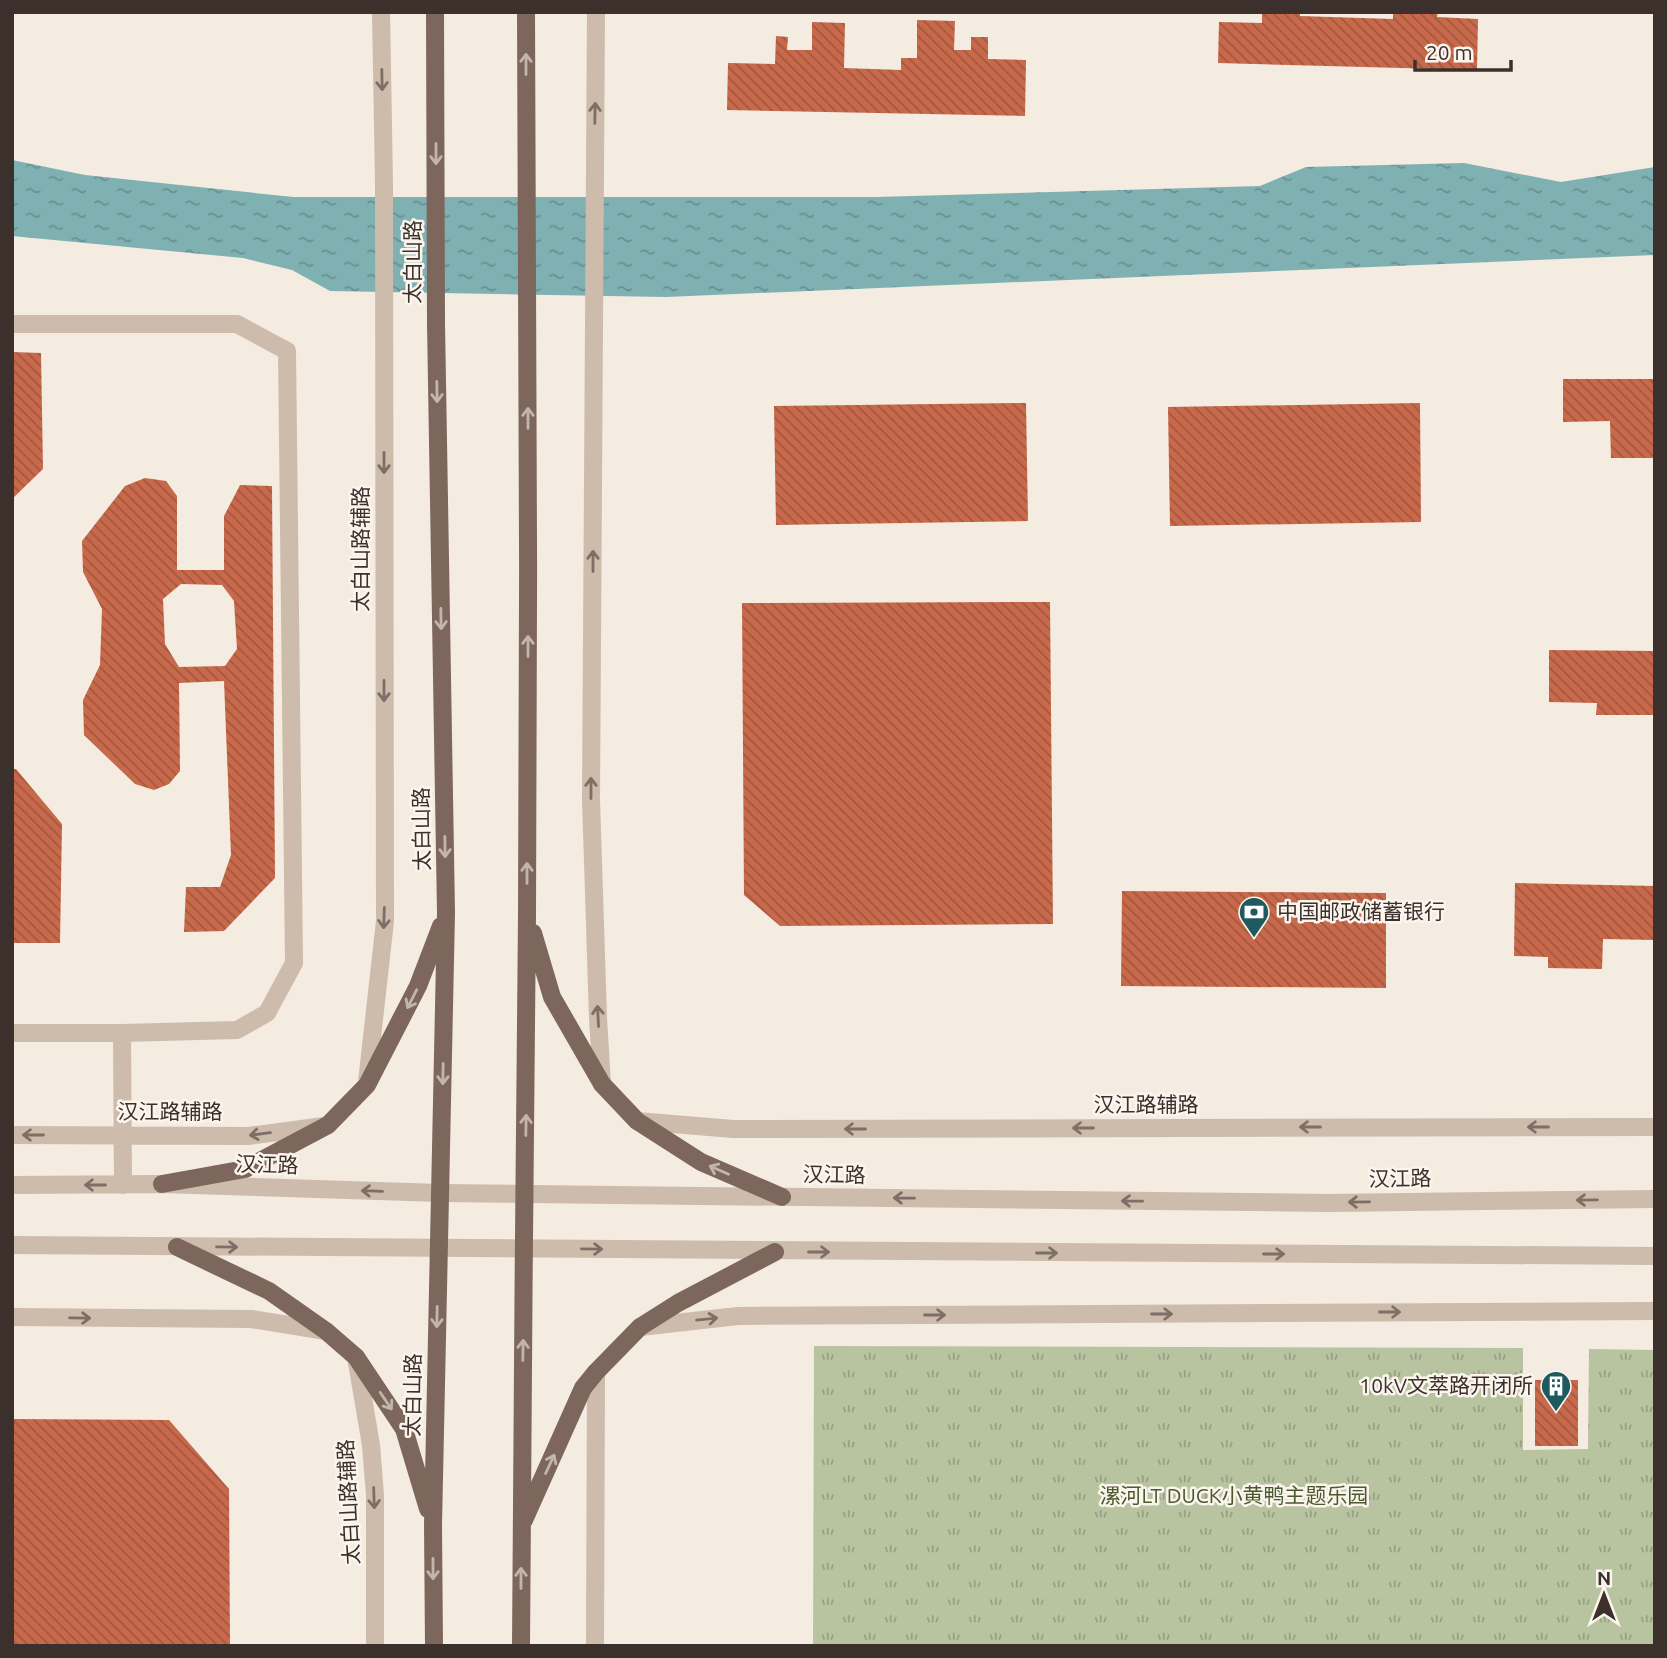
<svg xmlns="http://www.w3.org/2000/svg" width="1667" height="1658" viewBox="0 0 1667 1658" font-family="Ubuntu,'Noto Sans SC',sans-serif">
<defs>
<pattern id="grass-tufts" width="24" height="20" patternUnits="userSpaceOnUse" patternTransform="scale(1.75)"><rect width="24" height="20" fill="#b8c4a0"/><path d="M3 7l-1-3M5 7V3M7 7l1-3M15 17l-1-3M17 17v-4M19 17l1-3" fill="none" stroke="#97a083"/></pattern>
<pattern id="water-ripples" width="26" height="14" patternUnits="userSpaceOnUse" patternTransform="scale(1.75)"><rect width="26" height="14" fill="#7fb0b2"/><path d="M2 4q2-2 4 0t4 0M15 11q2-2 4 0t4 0" fill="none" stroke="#699091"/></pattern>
<pattern id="building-back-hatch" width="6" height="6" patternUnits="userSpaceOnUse" patternTransform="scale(1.75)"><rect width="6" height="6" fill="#c8694b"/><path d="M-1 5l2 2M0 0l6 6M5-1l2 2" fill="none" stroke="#a4573f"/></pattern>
</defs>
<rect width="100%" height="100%" fill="#f4ebe1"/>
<path fill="url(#grass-tufts)" d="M 814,1346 L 1523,1348 L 1523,1450 L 1588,1449 L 1589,1349 L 1655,1350 L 1655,1646 L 813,1646 Z"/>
<path fill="url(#water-ripples)" d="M 12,160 L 85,175 L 293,197 L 876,197 L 1260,186 L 1306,167 L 1464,163 L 1561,182 L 1655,167 L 1655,255 L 666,297 L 330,291 L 292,270 L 243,258 L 12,236 Z"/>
<path fill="url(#building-back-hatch)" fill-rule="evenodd" d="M 1262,12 L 1300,12 L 1300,16 L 1393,19 L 1393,12 L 1438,12 L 1437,17 L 1478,19 L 1477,70 L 1218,63 L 1219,22 L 1262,23 Z
M 917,20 L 955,21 L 954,50 L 971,50 L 971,37 L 988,37 L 988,59 L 1026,60 L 1025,116 L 727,110 L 728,63 L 775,64 L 776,36 L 788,37 L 787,50 L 812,50 L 812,22 L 845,23 L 844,68 L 901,70 L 901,58 L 917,58 Z
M 12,352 L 41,353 L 43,469 L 12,499 Z
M 1563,379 L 1655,379 L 1655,458 L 1611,458 L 1610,421 L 1563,422 Z
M 1026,403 L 1028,521 L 776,525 L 774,406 Z
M 1420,403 L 1421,522 L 1170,526 L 1168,407 Z
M 145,478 L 166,481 L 177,496 L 177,570 L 224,570 L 224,516 L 240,485 L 272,486 L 275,878 L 224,931 L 184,932 L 186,887 L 220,887 L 231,855 L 224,681 L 179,683 L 180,771 L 169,784 L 154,790 L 135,784 L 84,735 L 83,700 L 100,665 L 102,609 L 83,572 L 82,541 L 125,486 ZM 181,584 L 222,585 L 234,601 L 237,649 L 225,666 L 179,667 L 165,644 L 163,599 Z
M 1050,602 L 1053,924 L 780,926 L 744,895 L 742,603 Z
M 1549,650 L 1655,651 L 1655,715 L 1596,715 L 1597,703 L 1549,702 Z
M 12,769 L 16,769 L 62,824 L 60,943 L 12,943 Z
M 1515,883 L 1655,886 L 1655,940 L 1603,939 L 1602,969 L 1548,968 L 1548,957 L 1514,956 Z
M 1122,891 L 1386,893 L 1386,988 L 1121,986 Z
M 1535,1380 L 1578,1380 L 1578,1446 L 1535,1446 Z
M 12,1419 L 169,1420 L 229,1489 L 230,1646 L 12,1646 Z"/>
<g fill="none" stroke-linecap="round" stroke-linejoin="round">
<path stroke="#cdbbac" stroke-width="18" d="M 596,12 L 591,799 L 598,1018 L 602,1084
M 12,324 L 237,324 L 287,351 L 294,963 L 267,1013 L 237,1030 L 122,1033 L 12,1033
M 122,1033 L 123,1185
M 367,1082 L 385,921 L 384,184 L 381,12
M 637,1121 L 733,1129 L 1655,1127
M 12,1135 L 248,1136 L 324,1126
M 12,1185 L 162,1184 L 440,1193 L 1329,1203 L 1655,1199
M 12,1245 L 1655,1256
M 12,1317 L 251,1319 L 326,1331
M 640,1327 L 738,1316 L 1655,1311
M 356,1357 L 371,1445 L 375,1495 L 375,1646
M 595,1646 L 596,1372"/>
<path stroke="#7d675c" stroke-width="18" d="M 533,933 L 552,997 L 602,1084 L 637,1121 L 701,1162 L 782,1197
M 162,1184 L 245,1169 L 328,1125 L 367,1085 L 418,986 L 441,926
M 177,1247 L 269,1291 L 326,1331 L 356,1357 L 404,1429 L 428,1509
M 524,1520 L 583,1388 L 596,1372 L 640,1327 L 678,1303 L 775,1252
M 434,1646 L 433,1525 L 446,913 L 436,323 L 435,12
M 521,1646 C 521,1402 526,1159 527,915 C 529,614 528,313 526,12"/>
</g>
<defs><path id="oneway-shaft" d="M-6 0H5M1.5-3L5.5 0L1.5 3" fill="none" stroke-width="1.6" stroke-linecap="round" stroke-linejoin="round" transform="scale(1.75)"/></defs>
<g stroke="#c2b5ac">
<use href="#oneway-shaft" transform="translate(526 64) rotate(-90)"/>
<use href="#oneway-shaft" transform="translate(436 154) rotate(90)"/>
<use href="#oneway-shaft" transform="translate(437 392) rotate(89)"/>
<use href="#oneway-shaft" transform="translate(528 418) rotate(-90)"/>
<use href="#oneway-shaft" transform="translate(441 619) rotate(89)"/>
<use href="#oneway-shaft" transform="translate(528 646) rotate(-90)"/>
<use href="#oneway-shaft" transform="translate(445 847) rotate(89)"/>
<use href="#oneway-shaft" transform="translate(527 873) rotate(-90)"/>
<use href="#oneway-shaft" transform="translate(412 999) rotate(117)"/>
<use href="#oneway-shaft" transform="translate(443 1074) rotate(91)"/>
<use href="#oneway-shaft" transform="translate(526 1125) rotate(-89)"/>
<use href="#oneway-shaft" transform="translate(719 1170) rotate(-156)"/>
<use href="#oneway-shaft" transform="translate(437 1317) rotate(91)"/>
<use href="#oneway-shaft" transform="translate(523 1350) rotate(-89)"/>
<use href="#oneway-shaft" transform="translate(386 1401) rotate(56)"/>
<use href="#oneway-shaft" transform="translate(550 1464) rotate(-65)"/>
<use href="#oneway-shaft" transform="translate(433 1569) rotate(90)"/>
<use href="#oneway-shaft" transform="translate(521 1578) rotate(-90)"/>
</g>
<g stroke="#7d6f65">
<use href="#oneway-shaft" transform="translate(382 80) rotate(89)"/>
<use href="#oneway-shaft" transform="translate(595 113) rotate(-89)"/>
<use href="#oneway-shaft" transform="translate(384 463) rotate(90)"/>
<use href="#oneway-shaft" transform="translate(593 561) rotate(-90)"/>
<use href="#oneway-shaft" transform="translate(384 691) rotate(90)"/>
<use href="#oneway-shaft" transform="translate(591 788) rotate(-90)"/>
<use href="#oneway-shaft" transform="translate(384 918) rotate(92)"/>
<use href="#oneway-shaft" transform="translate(598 1016) rotate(-93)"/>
<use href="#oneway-shaft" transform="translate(1310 1127) rotate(180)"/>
<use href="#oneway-shaft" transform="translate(1538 1127) rotate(180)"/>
<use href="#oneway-shaft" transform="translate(1083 1128) rotate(180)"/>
<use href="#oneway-shaft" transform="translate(855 1129) rotate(180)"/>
<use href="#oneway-shaft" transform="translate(260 1134) rotate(173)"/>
<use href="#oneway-shaft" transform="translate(33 1135) rotate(180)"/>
<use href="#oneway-shaft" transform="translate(95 1185) rotate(180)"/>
<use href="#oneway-shaft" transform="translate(372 1191) rotate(-178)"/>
<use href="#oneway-shaft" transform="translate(904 1198) rotate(-179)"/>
<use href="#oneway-shaft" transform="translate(1587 1200) rotate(179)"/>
<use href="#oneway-shaft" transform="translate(1132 1201) rotate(-179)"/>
<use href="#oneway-shaft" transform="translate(1359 1202) rotate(179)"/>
<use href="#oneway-shaft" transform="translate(227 1247) rotate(1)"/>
<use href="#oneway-shaft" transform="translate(592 1249) rotate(1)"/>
<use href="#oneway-shaft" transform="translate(819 1252)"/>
<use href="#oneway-shaft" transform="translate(1047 1253)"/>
<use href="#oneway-shaft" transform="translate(1274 1254)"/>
<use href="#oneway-shaft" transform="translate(1390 1312)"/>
<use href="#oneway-shaft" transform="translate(1162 1314)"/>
<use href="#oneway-shaft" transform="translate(935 1315)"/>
<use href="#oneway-shaft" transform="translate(80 1318) rotate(1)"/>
<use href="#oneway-shaft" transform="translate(707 1319) rotate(-6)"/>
<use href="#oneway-shaft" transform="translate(374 1498) rotate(88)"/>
</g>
<defs>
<g id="bank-pin" transform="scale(1.575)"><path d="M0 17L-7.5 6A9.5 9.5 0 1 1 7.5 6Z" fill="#1f5a5e" stroke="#fbf5ee"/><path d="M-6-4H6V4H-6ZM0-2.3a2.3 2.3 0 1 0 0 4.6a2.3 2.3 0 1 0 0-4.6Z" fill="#fff"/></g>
<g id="building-pin" transform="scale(1.575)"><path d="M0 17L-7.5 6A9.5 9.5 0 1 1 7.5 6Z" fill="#1f5a5e" stroke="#fbf5ee"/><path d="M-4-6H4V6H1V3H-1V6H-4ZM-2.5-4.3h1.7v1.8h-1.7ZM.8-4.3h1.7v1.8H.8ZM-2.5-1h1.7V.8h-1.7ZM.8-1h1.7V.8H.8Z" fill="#fff"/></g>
</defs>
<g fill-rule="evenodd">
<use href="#bank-pin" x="1254" y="912"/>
<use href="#building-pin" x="1556" y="1386"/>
</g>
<g text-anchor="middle" stroke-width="5" stroke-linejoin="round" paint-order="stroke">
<g font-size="21" fill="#3b302b" stroke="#fbf5ee">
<text transform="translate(413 262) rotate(-90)" y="7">太白山路</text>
<text transform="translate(361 549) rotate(-90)" y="7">太白山路辅路</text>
<text transform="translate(422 829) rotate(-91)" y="7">太白山路</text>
<text x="1146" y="1112">汉江路辅路</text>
<text x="170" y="1119">汉江路辅路</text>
<text transform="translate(267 1165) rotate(2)" y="7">汉江路</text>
<text transform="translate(834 1175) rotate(1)" y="7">汉江路</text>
<text transform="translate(1400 1179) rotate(-1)" y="7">汉江路</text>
<text transform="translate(413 1395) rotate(-89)" y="7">太白山路</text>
<text transform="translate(349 1502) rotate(-93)" y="7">太白山路辅路</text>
</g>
<g font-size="21" fill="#3b302b" stroke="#fbf5ee" text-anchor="start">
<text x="1277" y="919">中国邮政储蓄银行</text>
<text x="1533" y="1393" text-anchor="end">10kV文萃路开闭所</text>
</g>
<g font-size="21" fill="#4a5a2e" stroke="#fbf5ee">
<text x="1234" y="1503">漯河LT DUCK小黄鸭主题乐园</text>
</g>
</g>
<rect width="1667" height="1658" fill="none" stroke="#3b302b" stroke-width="28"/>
<g transform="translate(1604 1595)" stroke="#fbf5ee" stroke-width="5" paint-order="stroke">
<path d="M0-5L12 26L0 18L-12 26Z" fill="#3b302b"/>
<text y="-10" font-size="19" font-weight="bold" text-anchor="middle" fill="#3b302b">N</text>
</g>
<path d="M1415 60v10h96v-10" fill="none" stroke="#3b302b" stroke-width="3.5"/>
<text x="1426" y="60" font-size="21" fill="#3b302b" stroke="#fbf5ee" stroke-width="5" paint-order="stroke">20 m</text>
</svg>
